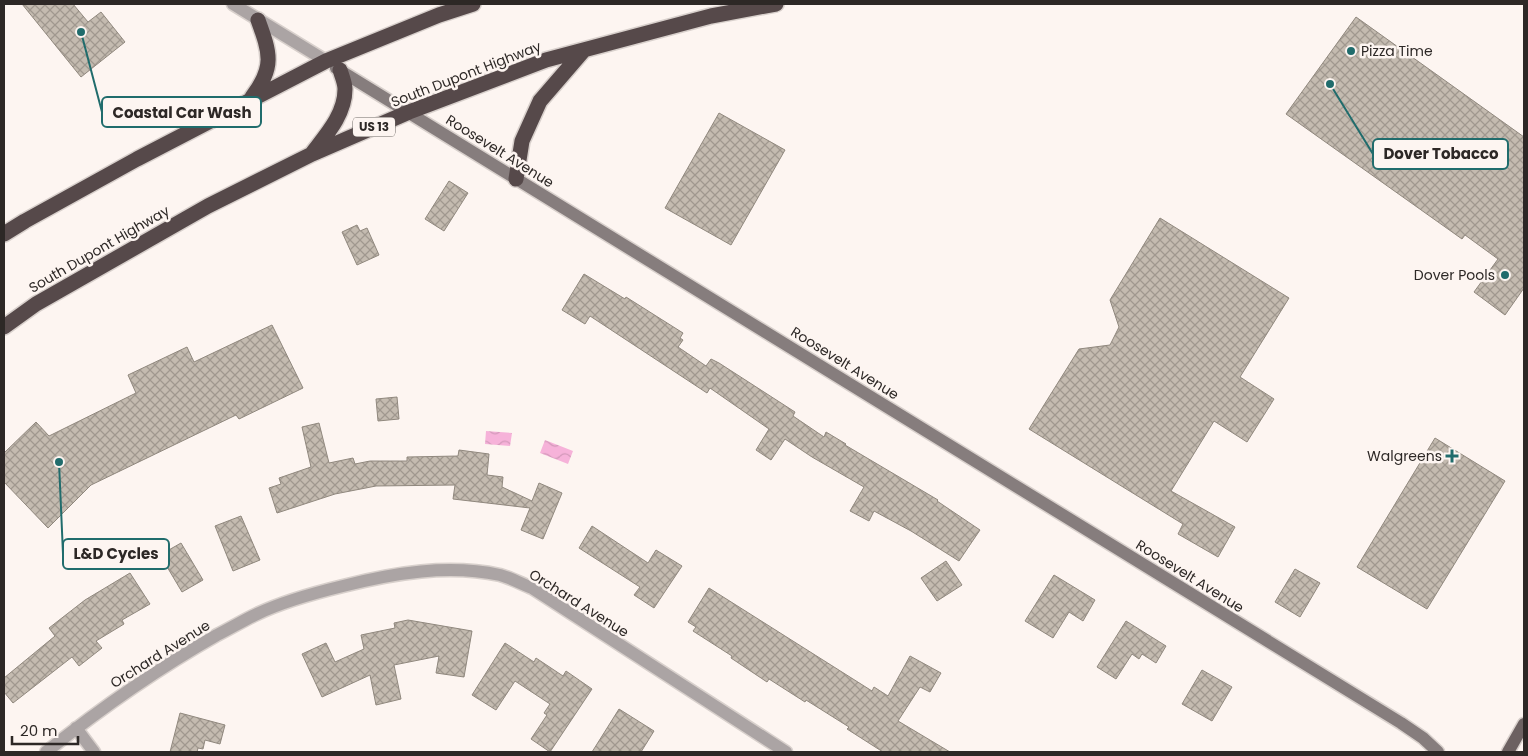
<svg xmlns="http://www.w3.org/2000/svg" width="1528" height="756" viewBox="0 0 1528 756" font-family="Poppins,sans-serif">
<defs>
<pattern id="water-waves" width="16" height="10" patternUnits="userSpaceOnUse" patternTransform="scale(1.25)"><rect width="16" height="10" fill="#f6b2d9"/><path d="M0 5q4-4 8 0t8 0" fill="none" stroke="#d399ba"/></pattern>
<pattern id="building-cross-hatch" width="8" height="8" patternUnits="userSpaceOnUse" patternTransform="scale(1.25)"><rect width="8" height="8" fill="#c4bbb0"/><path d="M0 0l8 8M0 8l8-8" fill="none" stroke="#a0988f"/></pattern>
</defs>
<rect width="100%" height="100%" fill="#fdf5f1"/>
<path fill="url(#water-waves)" d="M 486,431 L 512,433 L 510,446 L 485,444 Z
M 545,440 L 573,451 L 568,464 L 540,453 Z"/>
<path fill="url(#building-cross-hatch)" stroke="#90887e" d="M 22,4 L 73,4 L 88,22 L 101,12 L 125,42 L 81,77 Z
M 1356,17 L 1524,137 L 1524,288 L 1505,315 L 1474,292 L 1498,259 L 1465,235 L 1462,239 L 1286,114 Z
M 719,113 L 785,150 L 731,245 L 665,208 Z
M 449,181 L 468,193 L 444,231 L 425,219 Z
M 1160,218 L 1289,298 L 1240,377 L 1274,399 L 1247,442 L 1214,421 L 1171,491 L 1235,527 L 1218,557 L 1178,534 L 1183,524 L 1029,429 L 1079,349 L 1110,345 L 1119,327 L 1110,300 Z
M 357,225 L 360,231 L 367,228 L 379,255 L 357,265 L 342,232 Z
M 584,274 L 625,299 L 626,297 L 683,333 L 680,338 L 683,340 L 678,347 L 706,366 L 711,359 L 719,363 L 795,412 L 793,416 L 824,437 L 826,432 L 846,444 L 845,445 L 938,500 L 937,501 L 980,530 L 959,561 L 911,531 L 874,511 L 869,521 L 850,511 L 864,487 L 812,457 L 785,439 L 771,460 L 756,450 L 769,429 L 710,388 L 707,393 L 590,316 L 585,324 L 562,310 Z
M 272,325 L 303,388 L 239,419 L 236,415 L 91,485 L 48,528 L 4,482 L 4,453 L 36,422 L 49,436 L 136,393 L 128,375 L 187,347 L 194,362 Z
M 397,397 L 399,419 L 378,421 L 376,399 Z
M 319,423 L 329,463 L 353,458 L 355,464 L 370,461 L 407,461 L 407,457 L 458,456 L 459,450 L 489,454 L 487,475 L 503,477 L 502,487 L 532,501 L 539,483 L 562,493 L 543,539 L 521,530 L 530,508 L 453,499 L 455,485 L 376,486 L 335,494 L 277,513 L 269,488 L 281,484 L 279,478 L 311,467 L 302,427 Z
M 1435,438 L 1505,481 L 1427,609 L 1357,567 Z
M 241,516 L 260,560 L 233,571 L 215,526 Z
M 592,526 L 648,563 L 656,550 L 682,566 L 654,608 L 634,595 L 640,587 L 579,548 Z
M 181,543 L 203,580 L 182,592 L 160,555 Z
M 946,561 L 962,585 L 937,601 L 921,578 Z
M 1295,569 L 1320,583 L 1300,617 L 1275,602 Z
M 130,573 L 150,604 L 122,620 L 124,624 L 96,641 L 102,648 L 79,666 L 72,657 L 13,703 L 4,692 L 4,678 L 55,636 L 49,628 L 85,600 Z
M 1054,575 L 1095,600 L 1083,621 L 1069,612 L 1053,638 L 1025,621 Z
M 709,588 L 872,691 L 874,687 L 888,696 L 910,656 L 941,673 L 930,692 L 920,687 L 898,721 L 950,752 L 883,752 L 847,729 L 849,727 L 806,700 L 805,702 L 769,679 L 767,682 L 731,658 L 732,656 L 693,631 L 696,627 L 688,622 Z
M 408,620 L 472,631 L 464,677 L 436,673 L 439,656 L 394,665 L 401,699 L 376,705 L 370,675 L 322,697 L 302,654 L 326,643 L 335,662 L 364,649 L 361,635 L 395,628 L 394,623 Z
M 1126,621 L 1166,646 L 1156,663 L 1142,654 L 1139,659 L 1132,654 L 1116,679 L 1097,667 Z
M 505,643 L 534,662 L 536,658 L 563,676 L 566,671 L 592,689 L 550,752 L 531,739 L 547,715 L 544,713 L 550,704 L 515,681 L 496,710 L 472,695 Z
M 1202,670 L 1232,687 L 1212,721 L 1182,704 Z
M 619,709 L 654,731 L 641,752 L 592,752 Z
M 180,713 L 225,725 L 220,744 L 205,740 L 203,749 L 198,748 L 197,752 L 170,752 Z"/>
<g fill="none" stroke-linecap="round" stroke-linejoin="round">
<g stroke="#d8d0cc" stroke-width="15">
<path id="street" d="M 233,4 L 326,61
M 76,728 L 94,752
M 46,752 C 100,709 157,669 217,635 C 231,628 244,620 257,614 C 284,601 314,593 343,586 C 394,573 448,564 500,575 C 511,578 522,584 532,588 L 786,752"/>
</g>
<g stroke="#d8d0cc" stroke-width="15">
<path id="secondary" d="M 336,68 L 1401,723 L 1423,738 L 1438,752"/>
</g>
<g stroke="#d8d0cc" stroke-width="15">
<path id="primary" d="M 1508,752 L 1524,724"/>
</g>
<g stroke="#d8d0cc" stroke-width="18">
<path id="highway" d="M 252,97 C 275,67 270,53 258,20
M 313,152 C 327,134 345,114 345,89 C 345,83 342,76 340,70
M 516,179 L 522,141 L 540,101 L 584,50
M 4,234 L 25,221 L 137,159 L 326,61 L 439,15 L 473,4
M 4,327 L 36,304 L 208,206 L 312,154 L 409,112 L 546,60 L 711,16 L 776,4"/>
</g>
<use href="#street" stroke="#aba4a4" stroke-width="12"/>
<use href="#secondary" stroke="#867d7d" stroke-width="12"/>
<use href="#primary" stroke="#6c6161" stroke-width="12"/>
<use href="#highway" stroke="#56494a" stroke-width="15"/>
</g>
<g fill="#206c6c" stroke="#fdf5f1" stroke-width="2">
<circle cx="1351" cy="51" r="5"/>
<circle cx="1505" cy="275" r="5"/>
<path d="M1449.5 448.5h5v5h5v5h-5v5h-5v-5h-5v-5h5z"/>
</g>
<g text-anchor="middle" stroke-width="5" stroke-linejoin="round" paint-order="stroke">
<rect fill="#fdf5f1" stroke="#6b6663" stroke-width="1" x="353" y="117.5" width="42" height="19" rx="4"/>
<g font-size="12" font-weight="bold" fill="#2d2826">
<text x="374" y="131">US 13</text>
</g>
<g font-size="14" fill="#2d2826" stroke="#fdf5f1" text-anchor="end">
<text x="1361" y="56" text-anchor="start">Pizza Time</text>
<text x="1495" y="280">Dover Pools</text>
<text x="1442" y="461">Walgreens</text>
</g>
<g font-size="14" fill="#2d2826" stroke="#fdf5f1">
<text transform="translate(466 74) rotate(-21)" y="5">South Dupont Highway</text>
<text transform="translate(500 151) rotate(32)" y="5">Roosevelt Avenue</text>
<text transform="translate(99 249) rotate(-30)" y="5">South Dupont Highway</text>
<text transform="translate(845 363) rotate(32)" y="5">Roosevelt Avenue</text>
<text transform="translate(1190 576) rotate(32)" y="5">Roosevelt Avenue</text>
<text transform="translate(579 603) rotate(32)" y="5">Orchard Avenue</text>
<text transform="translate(160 654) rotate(-32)" y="5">Orchard Avenue</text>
</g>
</g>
<path fill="none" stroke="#206c6c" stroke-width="2" d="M81 32L102 112M1330 84L1373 154M59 462L63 554"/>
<g fill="#206c6c" stroke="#fdf5f1" stroke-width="2">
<circle cx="81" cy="32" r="5"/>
<circle cx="1330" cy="84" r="5"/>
<circle cx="59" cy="462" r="5"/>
</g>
<g fill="#fdf5f1" stroke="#206c6c" stroke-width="2">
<rect x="102" y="97" width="159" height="30" rx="5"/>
<rect x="1373" y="139" width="135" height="30" rx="5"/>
<rect x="63" y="539" width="106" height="30" rx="5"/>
</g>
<g font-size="15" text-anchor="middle" font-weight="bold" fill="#2d2826">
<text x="182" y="118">Coastal Car Wash</text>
<text x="1441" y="159">Dover Tobacco</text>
<text x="116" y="559">L&amp;D Cycles</text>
</g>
<rect width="1528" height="756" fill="none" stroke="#2d2826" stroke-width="10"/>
<path d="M12 736v8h66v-8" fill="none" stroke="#2d2826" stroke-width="2.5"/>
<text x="20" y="736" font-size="15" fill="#2d2826" stroke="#fdf5f1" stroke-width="4" paint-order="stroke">20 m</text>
</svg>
